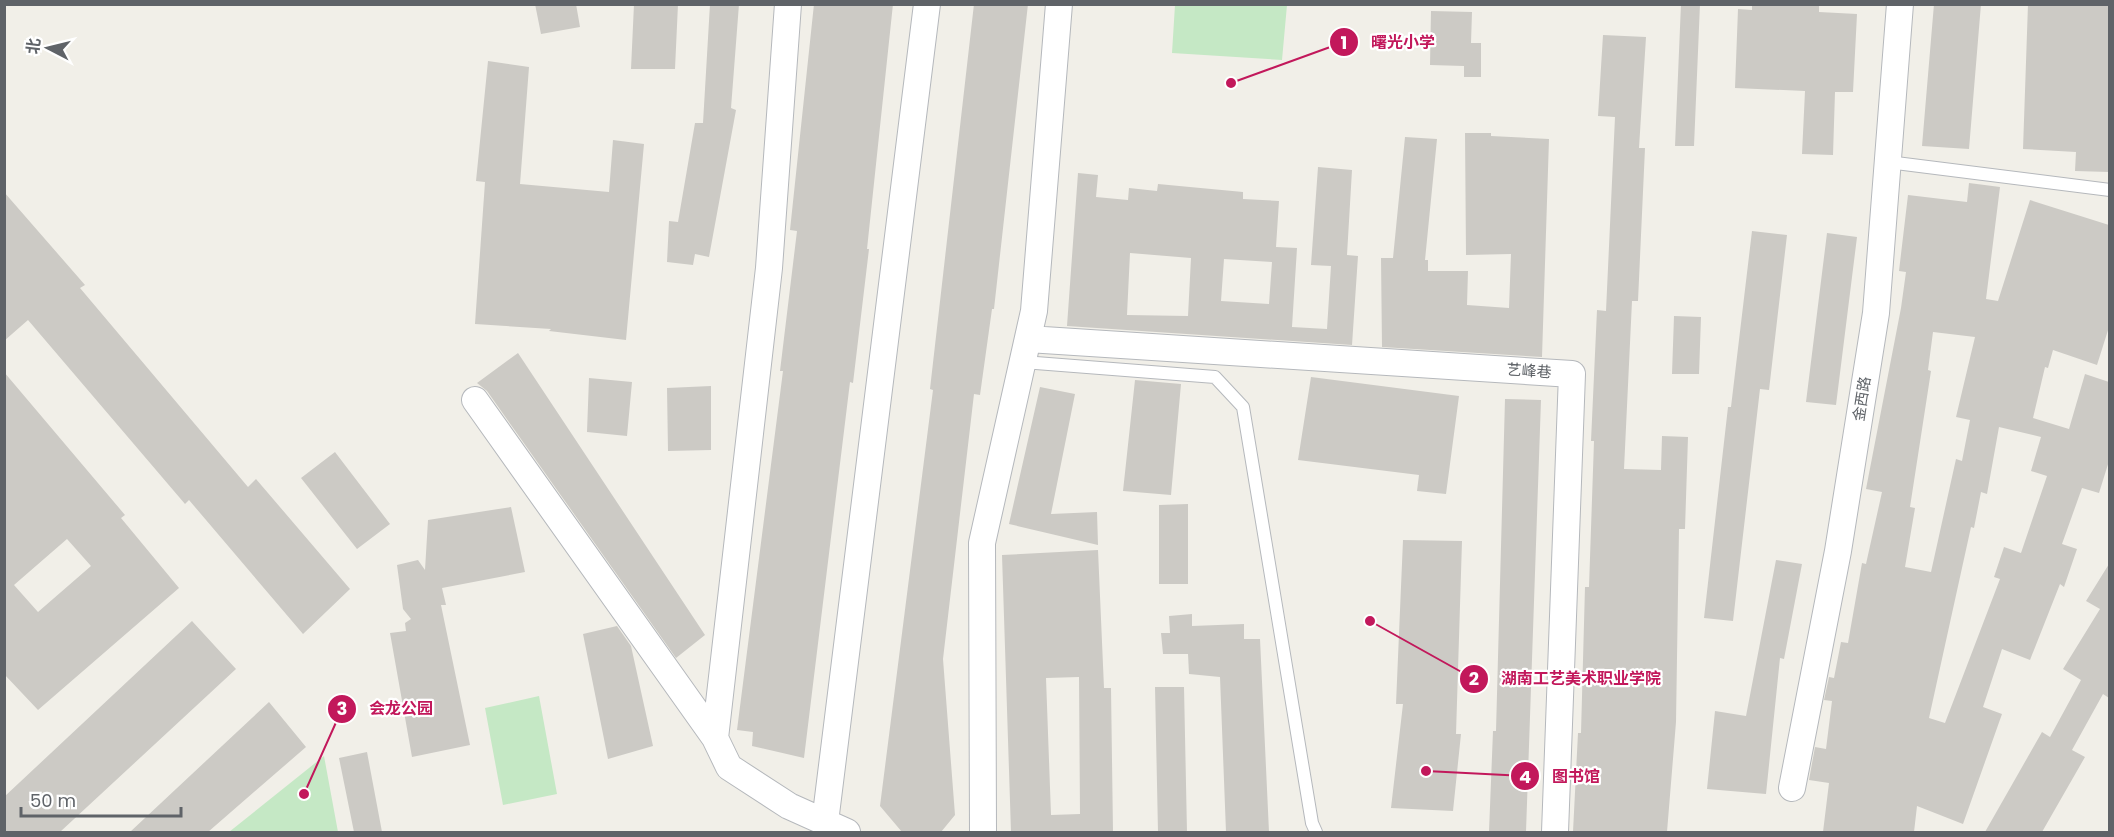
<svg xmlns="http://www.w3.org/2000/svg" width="2114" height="837" viewBox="0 0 2114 837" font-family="Poppins,'Noto Sans SC',sans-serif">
<rect width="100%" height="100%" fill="#f1efe8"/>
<path fill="#c5e8c5" d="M 1175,5 L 1287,5 L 1282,60 L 1172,53 Z
M 539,696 L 557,794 L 503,805 L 485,708 Z
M 324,756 L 338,832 L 229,832 Z"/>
<path fill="#cccac5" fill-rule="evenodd" d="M 535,4 L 576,4 L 580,27 L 541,34 Z
M 634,4 L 678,4 L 675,69 L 631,69 Z
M 710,4 L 739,4 L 731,108 L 736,110 L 709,257 L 695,254 L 693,265 L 667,262 L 669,221 L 678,222 L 695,123 L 703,123 Z
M 814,4 L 893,4 L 867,249 L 869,249 L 853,383 L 850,382 L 804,758 L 752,746 L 753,732 L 737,730 L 783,371 L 780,371 L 797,231 L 790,230 Z
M 974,4 L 1028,4 L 994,309 L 992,309 L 980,395 L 974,394 L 943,659 L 955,815 L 941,832 L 902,832 L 880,806 L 933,390 L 930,389 Z
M 1681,4 L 1700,4 L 1694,146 L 1675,146 Z
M 1752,4 L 1819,4 L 1819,12 L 1857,14 L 1853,92 L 1835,92 L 1833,155 L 1802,154 L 1805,91 L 1735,88 L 1738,9 L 1752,10 Z
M 1934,4 L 1981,4 L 1969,149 L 1922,146 Z
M 2028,4 L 2109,4 L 2109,172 L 2075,171 L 2076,152 L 2023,149 Z
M 1431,11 L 1472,12 L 1471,43 L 1481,43 L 1481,77 L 1464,77 L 1464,66 L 1430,65 Z
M 1603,35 L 1646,37 L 1639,148 L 1645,148 L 1638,301 L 1632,301 L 1624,469 L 1661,470 L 1662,436 L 1688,437 L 1685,529 L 1679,529 L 1676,722 L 1667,832 L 1573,832 L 1578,733 L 1581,733 L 1585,587 L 1589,587 L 1594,441 L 1591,441 L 1597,310 L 1606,311 L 1615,117 L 1598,116 Z
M 488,61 L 529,67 L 520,184 L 609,192 L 613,140 L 644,144 L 626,340 L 549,331 L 551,329 L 475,324 L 485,182 L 476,181 Z
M 1465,133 L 1491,133 L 1491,136 L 1549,139 L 1542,357 L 1382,347 L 1381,258 L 1393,258 L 1405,137 L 1437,139 L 1425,260 L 1428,260 L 1428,271 L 1468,271 L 1467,305 L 1509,308 L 1511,254 L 1466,255 Z
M 1318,167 L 1352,170 L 1347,255 L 1358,256 L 1352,345 L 1067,326 L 1078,173 L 1098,175 L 1096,197 L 1128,200 L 1129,188 L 1157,191 L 1158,184 L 1243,192 L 1243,199 L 1279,201 L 1276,247 L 1297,248 L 1292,327 L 1327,329 L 1331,266 L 1311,265 ZM 1130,253 L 1191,258 L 1188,316 L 1127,315 ZM 1224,259 L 1272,262 L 1269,304 L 1221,301 Z
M 1969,183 L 2000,187 L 1986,299 L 1998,301 L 2030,200 L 2109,225 L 2109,327 L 2097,365 L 2053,350 L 2048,368 L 2045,367 L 2033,418 L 2069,429 L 2085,374 L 2109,382 L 2109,461 L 2099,493 L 2082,488 L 2062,544 L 2077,549 L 2064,587 L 2060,584 L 2030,660 L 2002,649 L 1983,707 L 2002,714 L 1963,824 L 1917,806 L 1914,832 L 1823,832 L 1829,783 L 1809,780 L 1815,747 L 1826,749 L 1832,701 L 1824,700 L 1829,677 L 1834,678 L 1841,642 L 1848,643 L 1862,563 L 1866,564 L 1882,492 L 1866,489 L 1901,308 L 1906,272 L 1899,271 L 1908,195 L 1967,202 ZM 1933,332 L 1975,337 L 1956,417 L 1970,420 L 1962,461 L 1956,459 L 1931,572 L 1905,567 L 1915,508 L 1910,507 L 1931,371 L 1928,370 ZM 1999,427 L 2041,437 L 2031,471 L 2047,476 L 2021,553 L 2004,547 L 1994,577 L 2000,579 L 1945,723 L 1929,718 L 1971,527 L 1974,528 L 1981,492 L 1987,494 Z
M 4,192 L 85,285 L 80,288 L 248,487 L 256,479 L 350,589 L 303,634 L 189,500 L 185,504 L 28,320 L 4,341 Z
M 1752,231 L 1787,235 L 1769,390 L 1760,389 L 1733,621 L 1704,618 L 1728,407 L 1731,407 Z
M 1827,233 L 1857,237 L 1836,405 L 1806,402 Z
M 1674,316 L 1701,317 L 1699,374 L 1672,374 Z
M 518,353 L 705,635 L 676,658 L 487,391 L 477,383 Z
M 4,372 L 125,515 L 121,518 L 179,588 L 38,710 L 4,674 ZM 67,539 L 91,566 L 38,612 L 14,585 Z
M 1311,377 L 1459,396 L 1446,494 L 1417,491 L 1419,475 L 1298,460 Z
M 589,378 L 632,382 L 627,436 L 587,432 Z
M 1135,380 L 1181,384 L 1171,495 L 1123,491 Z
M 711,386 L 711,450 L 668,451 L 667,388 Z
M 1040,387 L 1075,394 L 1051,514 L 1097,512 L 1098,545 L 1009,524 Z
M 1505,399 L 1541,400 L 1526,832 L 1489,832 L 1493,731 L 1496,731 Z
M 335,452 L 390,524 L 357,549 L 301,478 Z
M 1188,504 L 1188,584 L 1159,584 L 1159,505 Z
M 511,507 L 525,572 L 442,588 L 446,605 L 441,605 L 470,745 L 412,757 L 390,633 L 406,631 L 405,623 L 411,619 L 403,609 L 397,565 L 418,560 L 425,570 L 428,520 Z
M 1403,540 L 1462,541 L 1456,734 L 1461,734 L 1453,811 L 1391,808 L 1403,704 L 1396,704 Z
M 1098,550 L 1104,688 L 1111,688 L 1113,832 L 1011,832 L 1002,555 ZM 1079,677 L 1080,814 L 1051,815 L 1046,678 Z
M 1776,560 L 1802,564 L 1784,659 L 1780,658 L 1766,794 L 1707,789 L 1715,711 L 1746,716 Z
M 2109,564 L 2109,698 L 2103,694 L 2072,750 L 2085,757 L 2042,832 L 1985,832 L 2042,732 L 2050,737 L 2081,680 L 2063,669 L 2100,609 L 2086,601 Z
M 1192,614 L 1192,626 L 1244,624 L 1244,639 L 1260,639 L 1269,832 L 1226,832 L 1220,677 L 1189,674 L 1188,654 L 1163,654 L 1161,633 L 1170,633 L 1169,616 Z
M 192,621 L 236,669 L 60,832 L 4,832 L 4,797 Z
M 617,626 L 631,646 L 653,746 L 608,759 L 583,634 Z
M 1155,687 L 1184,687 L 1187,832 L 1158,832 Z
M 269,702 L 306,747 L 208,832 L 130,832 Z
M 367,752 L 382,832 L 354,832 L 339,758 Z"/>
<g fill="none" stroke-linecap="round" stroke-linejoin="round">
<g stroke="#b5b8bc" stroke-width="14">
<path id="service" d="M 1888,162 L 2110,190
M 1023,362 L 1215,377 L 1243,407 L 1312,823 L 1316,832"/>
</g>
<g stroke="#b5b8bc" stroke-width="28">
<path id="minor" d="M 788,4 L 769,268 L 715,738 L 729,767 L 789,806 L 847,832
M 1028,339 L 1572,374 L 1555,832
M 475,400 L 715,738
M 1792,788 L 1838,551 L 1876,313 L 1900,4
M 825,822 L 927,4
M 983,832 L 982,543 L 1034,311 L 1059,4"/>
</g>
<use href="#service" stroke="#fff" stroke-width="12"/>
<use href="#minor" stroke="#fff" stroke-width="26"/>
</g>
<g text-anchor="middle" stroke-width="4.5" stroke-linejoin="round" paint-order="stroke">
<g font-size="15" fill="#5f6368" stroke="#fff">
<text transform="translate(1529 371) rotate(4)" y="5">艺峰巷</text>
<text transform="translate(1862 399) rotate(-81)" y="5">金西路</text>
</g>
</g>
<path fill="none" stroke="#c2185b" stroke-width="2" d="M1231 83L1344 42M1370 621L1474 679M304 794L342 709M1426 771L1525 776"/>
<g fill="#c2185b" stroke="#fff" stroke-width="2">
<circle cx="1231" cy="83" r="6"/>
<circle cx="1370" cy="621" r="6"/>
<circle cx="304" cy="794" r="6"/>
<circle cx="1426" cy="771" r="6"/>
<circle cx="1344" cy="42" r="15"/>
<circle cx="1474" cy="679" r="15"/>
<circle cx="342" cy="709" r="15"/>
<circle cx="1525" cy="776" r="15"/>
</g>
<g font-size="18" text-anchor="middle" font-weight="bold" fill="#fff">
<text x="1344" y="49">1</text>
<text x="1474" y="685">2</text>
<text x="342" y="715">3</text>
<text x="1525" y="783">4</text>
</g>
<g font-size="16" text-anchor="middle" font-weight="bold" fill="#c2185b" stroke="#fff" stroke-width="4.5" stroke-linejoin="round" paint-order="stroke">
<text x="1403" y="48">曙光小学</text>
<text x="1581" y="684">湖南工艺美术职业学院</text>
<text x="401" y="714">会龙公园</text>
<text x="1576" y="782">图书馆</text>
</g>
<rect width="2114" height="837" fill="none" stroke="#5f6368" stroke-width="12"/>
<g transform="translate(48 48) rotate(277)" stroke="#ffffff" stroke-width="4.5" paint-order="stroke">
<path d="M0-4.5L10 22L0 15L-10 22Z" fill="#5f6368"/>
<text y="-9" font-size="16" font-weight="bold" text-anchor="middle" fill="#5f6368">北</text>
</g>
<path d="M21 807v9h160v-9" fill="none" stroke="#5f6368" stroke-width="3"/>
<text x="30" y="807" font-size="18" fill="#5f6368" stroke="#ffffff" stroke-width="4.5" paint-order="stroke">50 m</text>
</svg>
